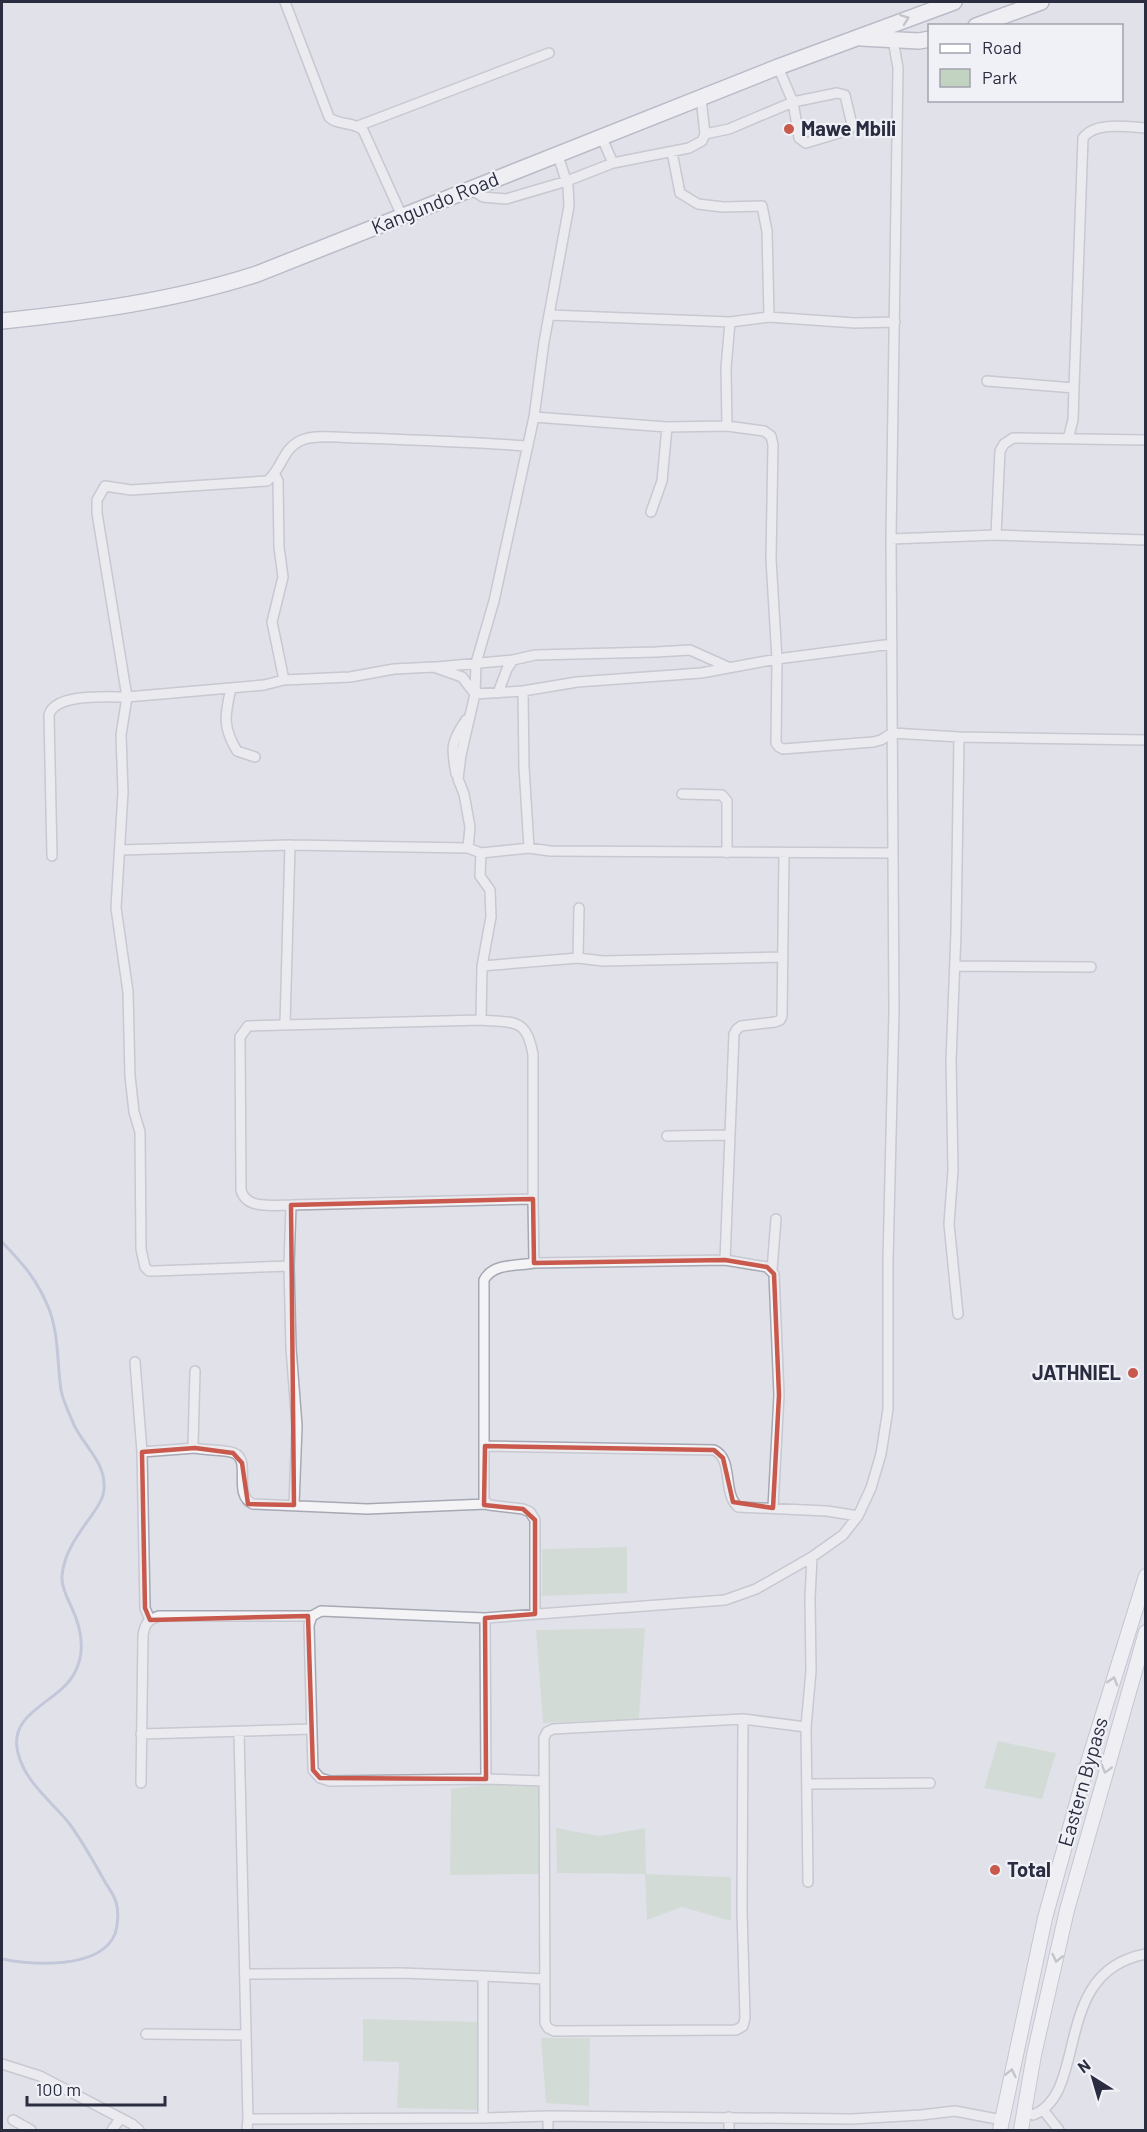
<svg xmlns="http://www.w3.org/2000/svg" width="1147" height="2132" viewBox="0 0 1147 2132" font-family="Barlow,sans-serif">
<rect width="100%" height="100%" fill="#e1e2e9"/>
<path fill="#c2d3c2" d="M 627,1547 L 627,1593 L 542,1596 L 542,1549 Z
M 645,1628 L 639,1719 L 543,1723 L 536,1630 Z
M 998,1741 L 1056,1753 L 1042,1799 L 984,1788 Z
M 496,1783 L 540,1785 L 539,1874 L 450,1875 L 451,1789 Z
M 556,1828 L 599,1836 L 645,1828 L 646,1874 L 731,1877 L 731,1921 L 682,1907 L 647,1920 L 645,1874 L 557,1873 Z
M 363,2019 L 482,2022 L 478,2110 L 397,2108 L 399,2062 L 363,2061 Z
M 541,2038 L 590,2038 L 589,2106 L 546,2103 Z"/>
<g fill="none" stroke-linecap="round" stroke-linejoin="round">
<path stroke="#9ea7c7" stroke-width="3" d="M 2,1242 C 23,1264 37,1279 49,1309 C 59,1335 57,1363 61,1390 C 63,1402 70,1414 74,1425 C 85,1448 110,1466 103,1495 C 101,1503 94,1512 89,1519 C 77,1536 64,1553 62,1576 C 61,1585 67,1598 71,1606 C 81,1627 86,1651 75,1672 C 60,1703 7,1711 18,1753 C 25,1782 51,1801 69,1823 C 82,1841 94,1862 105,1882 C 109,1888 114,1895 116,1902 C 119,1911 118,1925 115,1934 C 100,1970 32,1965 2,1959"/>
<g stroke="#a6a8b3" stroke-width="12">
<path id="minor" d="M 285,2 L 329,117 C 338,126 352,121 363,130 L 402,216
M 358,126 L 549,53
M 705,134 L 729,129 L 793,102 L 837,93 L 845,95 L 852,125 L 849,130 L 806,143 L 799,138 L 793,102 L 778,67
M 601,136 L 613,163
M 672,152 L 680,193 L 698,204 L 723,207 L 762,206 L 767,231 L 769,317
M 557,153 L 568,186 L 569,206 L 544,342 L 534,417 L 667,427 L 727,426 L 764,431 L 771,436 L 773,445 L 771,559 L 777,659 L 776,743 L 779,747 L 783,749 L 873,742 L 881,740 L 892,733 L 959,737 L 1146,740
M 470,189 L 483,197 L 506,199 L 567,181 L 613,163 L 689,148 L 702,141 L 705,134 L 701,98
M 549,315 L 730,322 L 726,368 L 727,426
M 730,322 L 769,317 L 855,323 L 895,322
M 987,381 L 1074,388
M 1068,439 L 1073,420 L 1074,388 L 1083,138 C 1095,121 1128,127 1146,128
M 275,475 L 278,481 L 279,547 L 283,577 L 272,622 L 284,680
M 651,512 L 662,481 L 667,427
M 996,535 L 1146,540
M 891,539 L 996,535 L 1000,451 L 1004,444 L 1013,438 L 1146,440
M 437,667 L 513,660
M 231,688 C 225,715 222,726 237,751 L 255,757
M 523,691 L 524,767 L 529,848
M 498,693 L 507,669 L 513,660 L 535,655 L 656,652 L 690,650 L 728,667
M 456,774 C 451,747 451,742 466,720
M 682,794 L 722,795 L 727,801 L 727,853
M 468,848 L 470,827 L 464,794 L 458,779 L 461,755 L 475,694 L 476,663 L 494,601 L 534,417
M 120,850 L 290,845 L 468,848 L 481,853 L 480,876 L 490,890 L 491,917 L 482,966 L 481,1020
M 481,853 L 529,848 L 550,851 L 892,853
M 52,856 L 49,715 C 55,693 107,697 127,697 L 97,513 L 97,500 L 105,486 L 131,490 L 267,481 C 282,470 282,448 302,440 C 316,434 345,438 361,438 C 417,440 472,442 528,446
M 578,958 L 579,908
M 482,966 L 578,958 L 603,961 L 781,957
M 955,966 L 1091,967
M 285,1024 L 290,845
M 667,1136 L 730,1135
M 533,1199 L 533,1055 C 527,1017 513,1023 481,1020 L 248,1026 L 240,1037 L 241,1190 C 246,1210 274,1205 291,1205 L 533,1199 L 534,1263 C 517,1266 493,1263 484,1280 L 484,1500 L 489,1505 L 523,1509 L 530,1512 L 535,1520 L 535,1614
M 291,1205 L 289,1266 L 291,1348 L 297,1426 L 294,1505
M 725,1260 L 767,1267 L 774,1274 L 779,1395 L 773,1508
M 534,1263 L 725,1260 L 734,1034 L 737,1029 L 741,1026 L 775,1022 L 780,1020 L 782,1016 L 784,853
M 289,1266 L 155,1271 L 149,1271 L 145,1267 L 141,1249 L 140,1132 L 134,1112 L 130,1076 L 128,992 L 116,908 L 123,792 L 121,735 L 127,697 L 264,685 L 284,680 L 350,677 L 394,669 L 434,667 L 462,677 L 475,694 L 523,691 L 577,682 L 701,673 L 777,659 L 892,644
M 772,1270 L 776,1219
M 958,1314 L 949,1224 L 953,1170 L 951,1061 L 956,932 L 959,737
M 135,1362 L 142,1452 L 145,1608 L 150,1620
M 195,1371 L 193,1445 L 195,1448 C 207,1451 222,1449 234,1453 C 252,1460 232,1495 253,1504 L 367,1509 L 486,1504
M 485,1446 L 714,1450 C 734,1459 722,1493 738,1507 L 827,1511 L 858,1516
M 142,1452 L 195,1448
M 485,1618 L 321,1611 L 312,1616 L 309,1625 L 313,1770 L 320,1778 L 330,1781 L 486,1779
M 743,1719 L 553,1729 L 547,1732 L 544,1738 L 545,2023 L 548,2028 L 554,2031 L 736,2030 L 743,2026 L 745,2018 L 742,1910 L 743,1719 L 806,1727
M 239,1732 L 248,2119 L 247,2130
M 141,1734 L 312,1729
M 544,1781 L 486,1779 L 485,1618 L 725,1600 L 756,1589 L 812,1557 L 843,1535 L 858,1516 L 871,1488 L 881,1454 L 888,1409 L 888,1260 L 894,1012 L 891,539 L 898,68 L 893,40
M 141,1783 L 143,1635 C 145,1623 148,1620 159,1616 L 312,1616
M 808,1784 L 930,1783
M 808,1882 L 806,1727 L 811,1671 L 810,1598 L 812,1557
M 245,1974 L 401,1973 L 483,1976
M 544,1979 L 483,1976 L 483,2118 L 548,2116 L 852,2119 L 921,2115 L 955,2111 L 1002,2120
M 146,2034 L 246,2035
M 2,2064 L 40,2076 L 132,2124 L 139,2130
M 1024,2111 L 1033,2115 C 1090,2093 1050,1971 1146,1954
M 1044,2111 L 1059,2130
M 248,2119 L 483,2118
M 13,2120 L 31,2130
M 112,2130 L 120,2119
M 548,2130 L 548,2116
M 729,2130 L 729,2117"/>
</g>
<g stroke="#a1a4b4" stroke-width="16">
<path id="primary" d="M 1000,2130 L 1045,1918 L 1089,1759 L 1146,1576
M 1021,2130 L 1034,2055 L 1067,1910 L 1146,1632"/>
</g>
<g stroke="#898c9f" stroke-width="18">
<path id="trunk" d="M 976,26 L 1041,2
M 861,38 L 919,41 L 930,39
M 2,321 C 88,312 174,301 257,274 L 778,67 L 954,2"/>
</g>
<use href="#minor" stroke="#f4f4f7" stroke-width="9"/>
<use href="#primary" stroke="#fff" stroke-width="14"/>
<use href="#trunk" stroke="#fff" stroke-width="15"/>
</g>
<defs><path id="oneway-chevron" d="M-2-3.5L2.5 0L-2 3.5" fill="none" stroke-width="1.6" stroke-linecap="round" stroke-linejoin="round" transform="scale(1.5)"/></defs>
<g stroke="#9fa0a9">
<use href="#oneway-chevron" transform="translate(905 19) rotate(-20)"/>
<use href="#oneway-chevron" transform="translate(1113 1681) rotate(-73)"/>
<use href="#oneway-chevron" transform="translate(1106 1769) rotate(106)"/>
<use href="#oneway-chevron" transform="translate(1057 1958) rotate(103)"/>
<use href="#oneway-chevron" transform="translate(1011 2073) rotate(-78)"/>
</g>
<path d="M0 0H1147V2132H0ZM 533,1199 L 534,1263 L 725,1260 L 767,1267 L 774,1274 L 779,1395 L 773,1508 L 733,1502 L 723,1458 L 714,1450 L 485,1446 L 484,1505 L 523,1509 L 535,1520 L 535,1614 L 485,1618 L 486,1779 L 320,1778 L 313,1770 L 308,1616 L 150,1620 L 145,1608 L 142,1452 L 195,1448 L 233,1453 L 242,1463 L 248,1504 L 294,1505 L 291,1205 Z" fill="#e1e2e9" fill-opacity=".55" fill-rule="evenodd"/>
<path fill="none" stroke="#c8594c" stroke-width="4.5" stroke-linejoin="round" d="M 533,1199 L 534,1263 L 725,1260 L 767,1267 L 774,1274 L 779,1395 L 773,1508 L 733,1502 L 723,1458 L 714,1450 L 485,1446 L 484,1505 L 523,1509 L 535,1520 L 535,1614 L 485,1618 L 486,1779 L 320,1778 L 313,1770 L 308,1616 L 150,1620 L 145,1608 L 142,1452 L 195,1448 L 233,1453 L 242,1463 L 248,1504 L 294,1505 L 291,1205 Z"/>
<g fill="#c8594c" stroke="#f0f1f7" stroke-width="2">
<circle cx="789" cy="129" r="6"/>
<circle cx="1133" cy="1373" r="6"/>
<circle cx="995" cy="1870" r="6"/>
</g>
<g text-anchor="middle" stroke-width="4.5" stroke-linejoin="round" paint-order="stroke">
<g font-size="20" font-weight="bold" fill="#2a2c40" stroke="#f0f1f7" text-anchor="start">
<text x="801" y="136">Mawe Mbili</text>
<text x="1121" y="1380" text-anchor="end">JATHNIEL</text>
<text x="1007" y="1877">Total</text>
</g>
<g font-size="20" fill="#2a2c40" stroke="#f0f1f7">
<text transform="translate(435 203) rotate(-22)" y="7">Kangundo Road</text>
<text transform="translate(1083 1782) rotate(-74)" y="7">Eastern Bypass</text>
</g>
</g>
<rect width="1147" height="2132" fill="none" stroke="#2a2c40" stroke-width="6"/>
<rect x="928" y="24" width="195" height="78" fill="#f0f1f7" stroke="#a1a2ae" stroke-width="1.5"/>
<rect x="940" y="44" width="30" height="9" fill="#ffffff" stroke="#a1a2ae" stroke-width="1.5"/>
<text x="982" y="54" font-size="18" fill="#2a2c40">Road</text>
<rect x="940" y="69" width="30" height="18" fill="#c2d3c2" stroke="#a1a2ae" stroke-width="1.5"/>
<text x="982" y="84" font-size="18" fill="#2a2c40">Park</text>
<g transform="translate(1093 2078) rotate(323)" stroke="#f0f1f7" stroke-width="4.5" paint-order="stroke">
<path d="M0-4.5L10 22L0 15L-10 22Z" fill="#2a2c40"/>
<text y="-9" font-size="16" font-weight="bold" text-anchor="middle" fill="#2a2c40">N</text>
</g>
<path d="M27 2096v9h138v-9" fill="none" stroke="#2a2c40" stroke-width="3"/>
<text x="36" y="2096" font-size="18" fill="#2a2c40" stroke="#f0f1f7" stroke-width="4.5" paint-order="stroke">100 m</text>
</svg>
